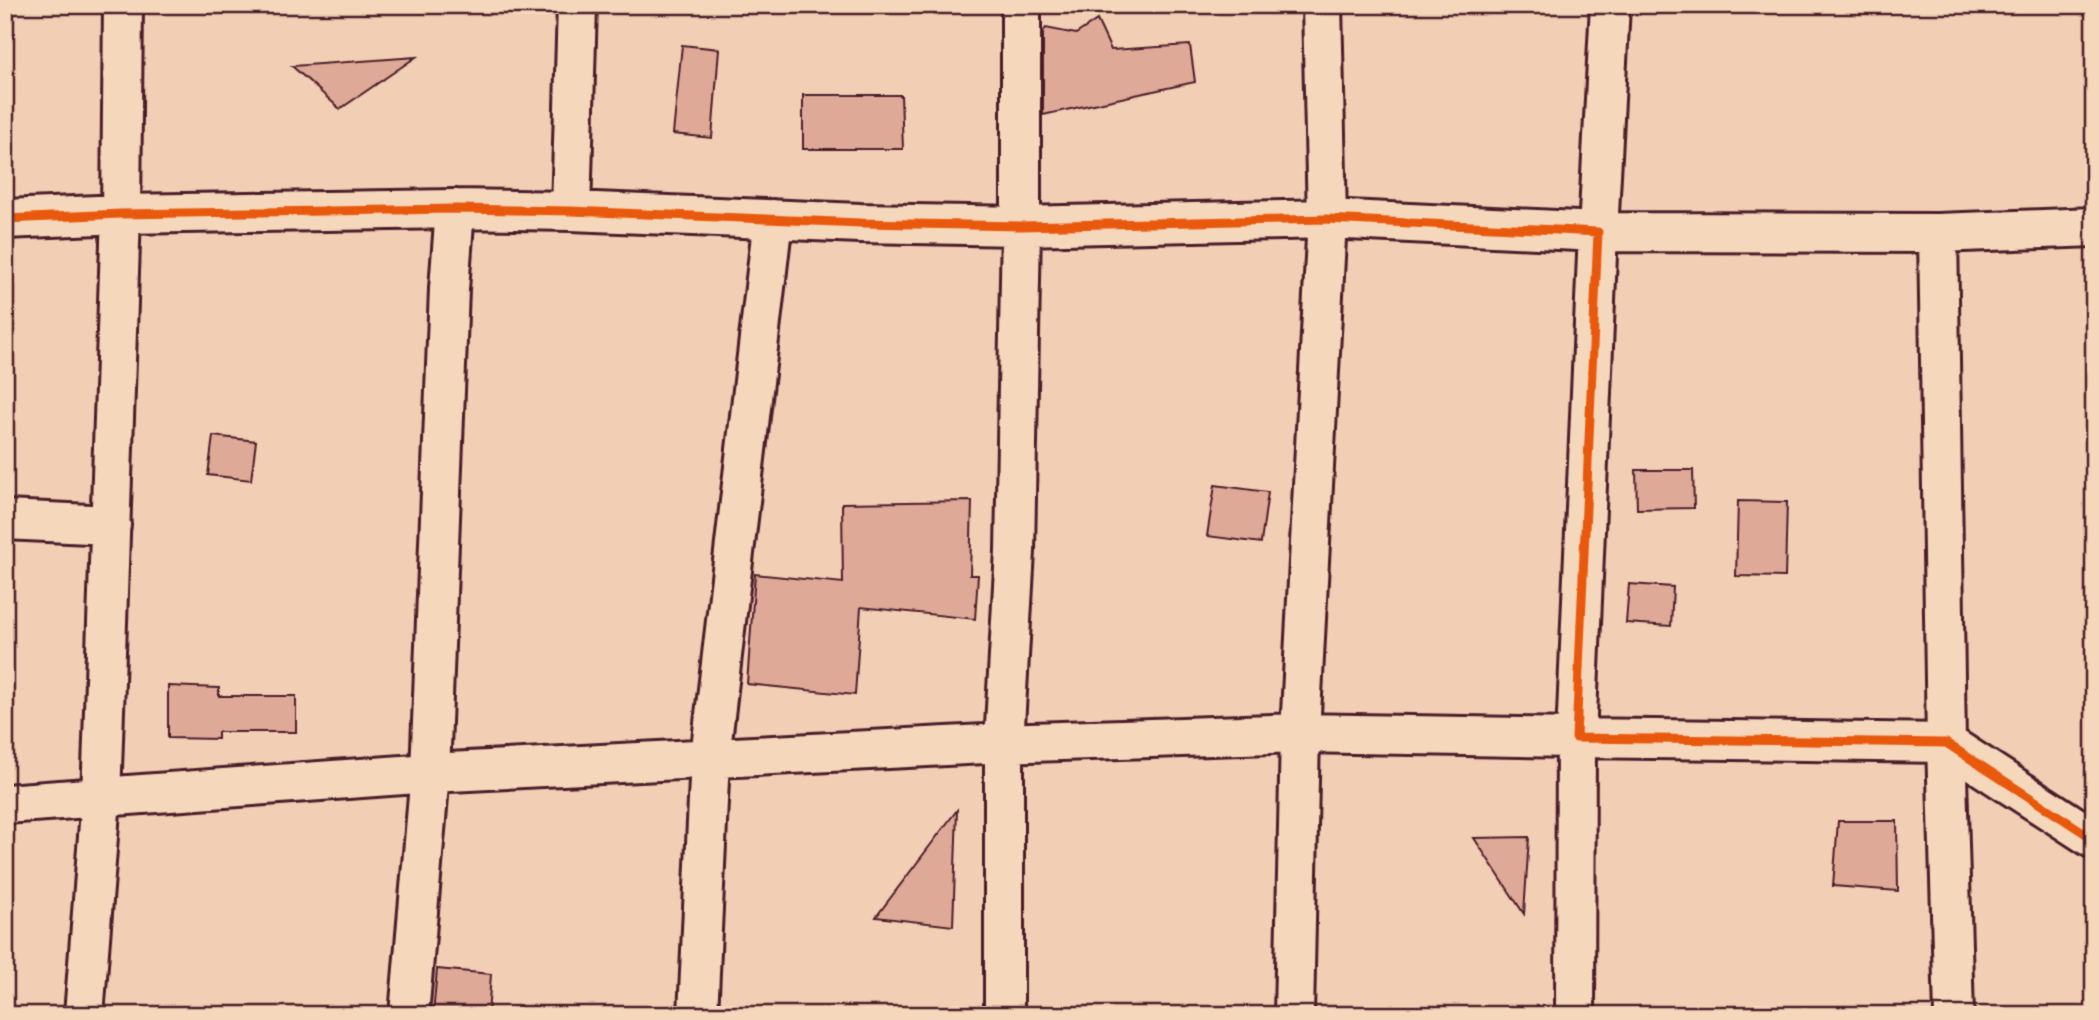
<svg xmlns="http://www.w3.org/2000/svg" width="2099" height="1020" viewBox="0 0 2099 1020" font-family="Itim,sans-serif">
<rect width="100%" height="100%" fill="#f2ceb4"/>
<filter id="ink" filterUnits="userSpaceOnUse"><feTurbulence type="fractalNoise" baseFrequency=".0143" numOctaves="2"/><feDisplacementMap in="SourceGraphic" scale="14" xChannelSelector="R" yChannelSelector="G"/><feConvolveMatrix kernelMatrix="1 2 1 2 8 2 1 2 1" color-interpolation-filters="sRGB"/></filter>
<g filter="url(#ink)">
<path fill="#dfa998" stroke="#4a1f2b" stroke-width="2" d="M 1097,20 L 1111,50 L 1190,45 L 1195,82 L 1043,115 L 1043,32 L 1046,28 L 1076,34 Z
M 682,45 L 719,49 L 712,138 L 673,134 Z
M 416,57 L 340,109 L 292,66 Z
M 803,95 L 901,95 L 903,149 L 803,149 Z
M 213,436 L 256,441 L 251,480 L 208,475 Z
M 1636,470 L 1693,470 L 1694,508 L 1637,509 Z
M 1215,485 L 1268,492 L 1261,543 L 1207,536 Z
M 972,501 L 970,575 L 978,575 L 975,619 L 861,607 L 855,695 L 747,684 L 755,574 L 843,583 L 842,503 Z
M 1738,501 L 1787,502 L 1785,577 L 1736,576 Z
M 1629,584 L 1673,587 L 1671,626 L 1626,623 Z
M 168,686 L 219,688 L 219,696 L 296,696 L 296,732 L 218,732 L 218,739 L 168,738 Z
M 957,810 L 953,926 L 876,917 Z
M 1838,821 L 1897,821 L 1898,891 L 1833,886 Z
M 1529,837 L 1524,914 L 1474,838 Z
M 437,969 L 491,974 L 488,1015 L 433,1015 Z"/>
<g fill="none" stroke-linecap="round" stroke-linejoin="round">
<g stroke="#4a1f2b" stroke-width="44">
<path id="minor" d="M 1610,5 L 1598,232 L 1938,233 L 2094,227
M 571,211 L 577,5
M 5,219 L 121,214 L 455,209 L 571,211 L 860,223 L 1021,226 L 1327,219 L 1598,232 L 1576,738 L 1946,743 L 2094,839
M 1938,233 L 1946,743 L 1954,1015
M 5,520 L 111,525
M 5,804 L 430,773 L 1004,743 L 1300,733 L 1576,738 L 1575,1015
M 84,1015 L 101,798 L 121,214 L 123,5
M 409,1015 L 430,773 L 449,289 L 455,209
M 698,1015 L 710,758 L 773,219
M 1004,1015 L 1004,743 L 1015,551 L 1021,226 L 1021,5
M 1294,1015 L 1300,733 L 1327,219 L 1322,5"/>
</g>
<use href="#minor" stroke="#f5d8bb" stroke-width="38"/>
<g stroke="#f5d8bb" stroke-width="13">
<path id="cycleway" d="M 5,219 L 121,214 L 455,209 L 571,211 L 860,223 L 1021,226 L 1327,219 L 1598,232 L 1576,738 L 1946,743 L 2094,839"/>
</g>
<use href="#cycleway" stroke="#e8590c" stroke-width="9"/>
</g>
</g>
<rect width="2099" height="1020" fill="none" stroke="#f5d8bb" stroke-width="28"/>
<rect x="14" y="14" width="2071" height="992" fill="none" stroke="#4a1f2b" stroke-width="2.5" filter="url(#ink)"/>
</svg>
